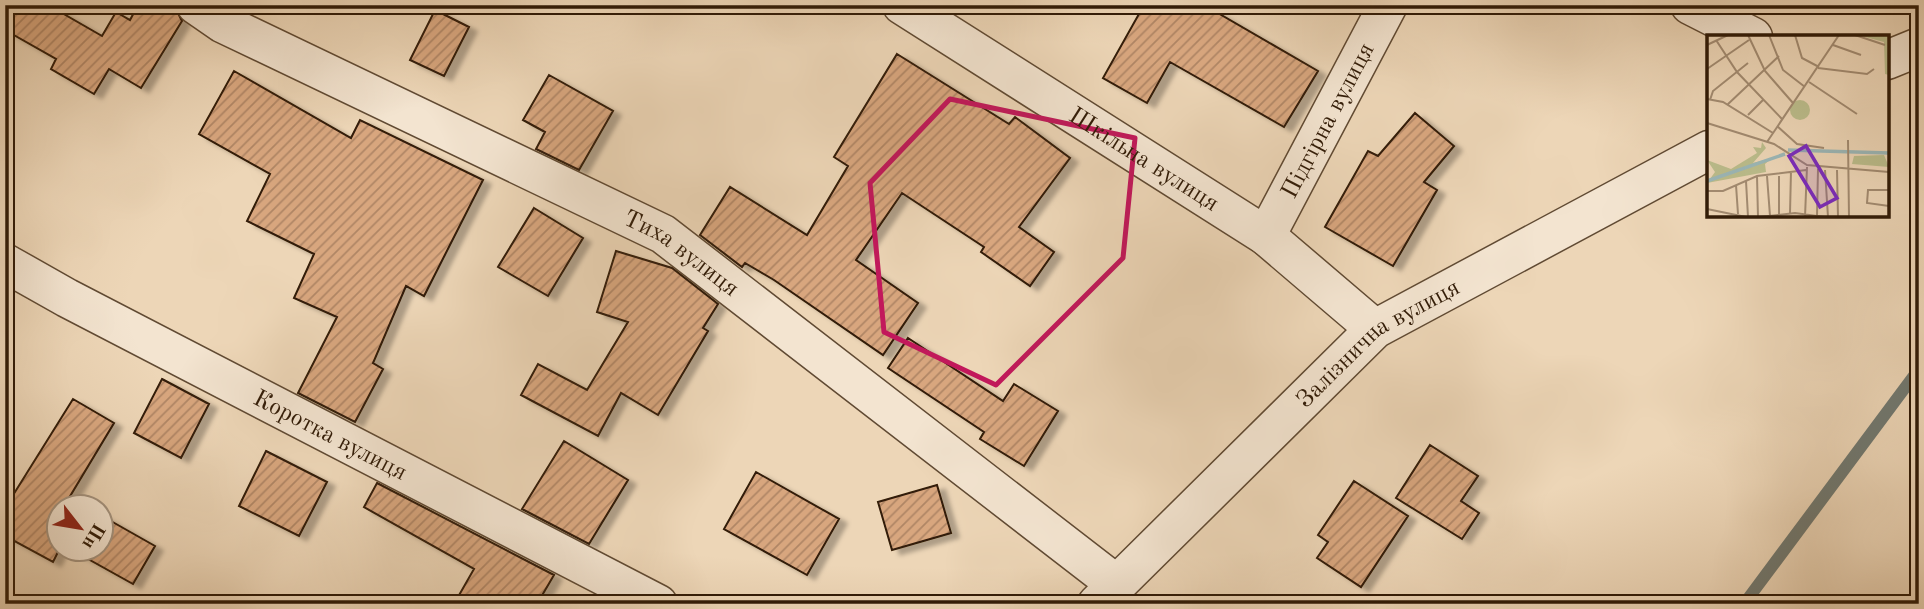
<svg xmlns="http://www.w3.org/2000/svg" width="1924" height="609" viewBox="0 0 1924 609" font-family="'Old Standard TT',serif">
<defs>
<pattern id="building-hatch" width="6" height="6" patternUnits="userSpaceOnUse" patternTransform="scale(1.75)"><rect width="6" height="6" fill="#d8a67e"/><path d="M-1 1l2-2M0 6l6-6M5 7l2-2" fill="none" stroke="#b08665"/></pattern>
<filter id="shadow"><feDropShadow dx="8" dy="4.5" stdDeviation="2" flood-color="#0004"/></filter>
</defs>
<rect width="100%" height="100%" fill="#edd6b7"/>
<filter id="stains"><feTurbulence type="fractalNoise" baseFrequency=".00286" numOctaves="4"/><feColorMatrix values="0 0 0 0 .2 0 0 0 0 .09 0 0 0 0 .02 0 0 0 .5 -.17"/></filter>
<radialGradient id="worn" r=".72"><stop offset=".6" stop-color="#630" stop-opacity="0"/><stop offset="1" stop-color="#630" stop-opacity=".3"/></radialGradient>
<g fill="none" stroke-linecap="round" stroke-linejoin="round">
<path stroke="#717971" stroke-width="12" d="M 1744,604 L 1919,369"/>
</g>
<path fill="url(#building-hatch)" stroke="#311b07" stroke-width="2" filter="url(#shadow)" d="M 5,5 L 48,5 L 102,36 L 116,12 L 130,20 L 138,5 L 174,5 L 182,21 L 141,88 L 109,69 L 94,94 L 51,69 L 56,59 L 5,30 Z
M 1144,5 L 1204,5 L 1318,71 L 1284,127 L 1170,62 L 1147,103 L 1103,78 Z
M 435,10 L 469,27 L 444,76 L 410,60 Z
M 897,54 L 1009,124 L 1015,117 L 1070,158 L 1019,227 L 1054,252 L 1030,286 L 981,252 L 984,247 L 902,193 L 856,260 L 918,303 L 883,355 L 774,280 L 745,263 L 742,267 L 700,235 L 730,187 L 807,235 L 848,166 L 834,157 Z
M 234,71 L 351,138 L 360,120 L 483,180 L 424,296 L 406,286 L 373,363 L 383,369 L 355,422 L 298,393 L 337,317 L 294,298 L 314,254 L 247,221 L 270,174 L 199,134 Z
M 549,75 L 613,111 L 579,170 L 536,149 L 545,132 L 523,120 Z
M 1415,113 L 1454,146 L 1424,182 L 1437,190 L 1393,266 L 1325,227 L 1368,151 L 1378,156 Z
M 534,208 L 583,238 L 548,296 L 498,267 Z
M 616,251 L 672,268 L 718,304 L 703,328 L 708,331 L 658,415 L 621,393 L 598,436 L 521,395 L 538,364 L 587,390 L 628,322 L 597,312 Z
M 908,338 L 1003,401 L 1014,384 L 1058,411 L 1024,466 L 980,439 L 984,432 L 888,368 Z
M 162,379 L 209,404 L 181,458 L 134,433 Z
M 73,399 L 114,423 L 69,498 L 86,508 L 60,508 L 60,548 L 53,562 L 5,536 L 5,508 Z
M 564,441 L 628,480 L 589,544 L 522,509 Z
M 1430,445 L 1478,476 L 1461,501 L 1479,513 L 1462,539 L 1396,498 Z
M 266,451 L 327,482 L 299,536 L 239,506 Z
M 756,472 L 839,519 L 807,575 L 724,529 Z
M 1354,481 L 1408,516 L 1361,587 L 1317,558 L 1328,542 L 1318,535 Z
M 377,483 L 554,575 L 537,604 L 454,604 L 474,569 L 364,507 Z
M 937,485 L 951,533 L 892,550 L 878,502 Z
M 102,516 L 155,546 L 133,584 L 72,550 L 102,550 Z"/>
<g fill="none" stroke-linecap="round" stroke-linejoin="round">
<g stroke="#604a33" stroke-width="41">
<g id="minor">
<path id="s1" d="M 196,5 L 222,23 L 663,234 L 1116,584"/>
<path id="s2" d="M 902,5 L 1266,236 L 1375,329"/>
<path d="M 1690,5 L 1753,37"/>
<path d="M 1887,60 L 1919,47"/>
<path id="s3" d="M 1266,236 L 1388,5"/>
<path id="s4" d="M 5,263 L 67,298 L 658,604"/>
<path id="s5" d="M 1097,604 L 1375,329 L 1709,150"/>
</g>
</g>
<use href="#minor" stroke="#f3e4d0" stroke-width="38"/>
</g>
<path fill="none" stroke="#c2185b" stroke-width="5" stroke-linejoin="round" d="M 950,99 L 1135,138 L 1123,258 L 996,385 L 884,332 L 870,183 Z"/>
<g text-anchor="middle" stroke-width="7" stroke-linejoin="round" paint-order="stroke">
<g font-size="24" fill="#311b07" stroke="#f3e4d0">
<text dy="8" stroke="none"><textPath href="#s3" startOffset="131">Підгірна вулиця</textPath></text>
<text dy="8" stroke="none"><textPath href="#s2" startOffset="287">Шкільна вулиця</textPath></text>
<text dy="8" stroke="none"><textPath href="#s1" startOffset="546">Тиха вулиця</textPath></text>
<text dy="8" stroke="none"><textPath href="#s5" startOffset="385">Залізнична вулиця</textPath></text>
<text dy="8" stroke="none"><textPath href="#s4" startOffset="368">Коротка вулиця</textPath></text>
</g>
</g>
<g transform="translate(1707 35)">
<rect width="182" height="182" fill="#edd6b7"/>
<path d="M 151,0 L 182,0 L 182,40 L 178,39 L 177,7 ZM 55,107 L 59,113 L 46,128 L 65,123 L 58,129 L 59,137 L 0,148 L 8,137 L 0,125 L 24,134 L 50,118 L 46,112 L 54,113 ZM 177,120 L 182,132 L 145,129 L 147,121 Z" fill="#bbbd8c"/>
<path d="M83 75a10 10 0 1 1 20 0a10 10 0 1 1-20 0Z" fill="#bbbd8c"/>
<path fill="none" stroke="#9bb7b7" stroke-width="3.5" d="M 81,115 L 182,118M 0,146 L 78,119"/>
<path fill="none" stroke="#a28b71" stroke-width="2" d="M 41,0 L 58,36 L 86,68M 62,0 L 76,35 L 98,52M 88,0 L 95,23 L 112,32M 148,0 L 178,10M 9,5 L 30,37 L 75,84M 0,10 L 21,0M 126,10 L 154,20M 111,33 L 160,39 L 167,34M 0,34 L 42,5M 102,47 L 150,79M 0,64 L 16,67 L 66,98M 3,65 L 6,56 L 41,28M 20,70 L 72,21M 41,80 L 57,64M 0,88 L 67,109 L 100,130 L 182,137M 70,91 L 90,109 L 117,113M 141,105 L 142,182M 60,107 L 132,0M 118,135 L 121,182M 130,135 L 131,182M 50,141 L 51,182M 60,141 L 63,181M 39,146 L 41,182M 29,150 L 31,179M 182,155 L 161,155 L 160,168 L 182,171M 0,156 L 16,156 L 50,141 L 99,135M 0,174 L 39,182M 83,178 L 84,136M 72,180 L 72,141M 110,181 L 111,134M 53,182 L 88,178 L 117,182M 98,182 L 100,132"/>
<path fill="#7b2cbf" fill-opacity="0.15" stroke="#7b2cbf" stroke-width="3.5" d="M 99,111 L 130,163 L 113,172 L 82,121 Z"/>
<rect width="182" height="182" fill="none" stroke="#311b07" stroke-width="3.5"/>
</g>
<rect width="1924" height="609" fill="none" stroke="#edd6b7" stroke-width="28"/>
<rect x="7" y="7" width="1910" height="595" fill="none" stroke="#311b07" stroke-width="3.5"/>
<rect x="14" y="14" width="1896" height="581" fill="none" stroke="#311b07" stroke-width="2"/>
<g transform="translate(80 528) rotate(121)"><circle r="33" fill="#f3e4d0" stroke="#a59480" stroke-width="2"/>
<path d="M0-5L12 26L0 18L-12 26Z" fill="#8f2418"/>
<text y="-10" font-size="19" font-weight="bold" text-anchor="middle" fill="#311b07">Пн</text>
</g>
<rect width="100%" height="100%" filter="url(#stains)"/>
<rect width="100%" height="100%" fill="url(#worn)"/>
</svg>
